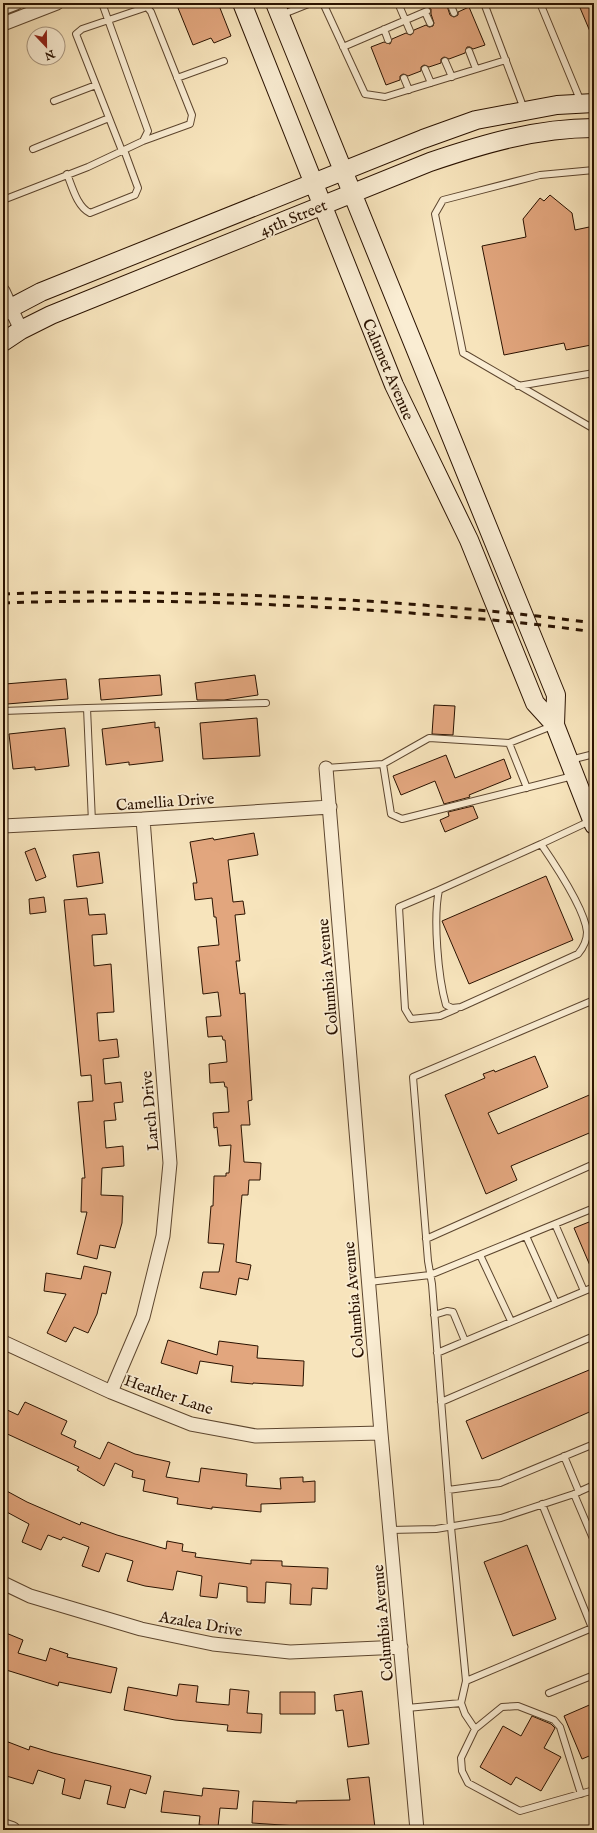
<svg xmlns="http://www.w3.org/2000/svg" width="597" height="1833" viewBox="0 0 597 1833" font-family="'IM FELL English',serif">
<rect width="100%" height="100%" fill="#f7e4bc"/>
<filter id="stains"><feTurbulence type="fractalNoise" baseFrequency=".005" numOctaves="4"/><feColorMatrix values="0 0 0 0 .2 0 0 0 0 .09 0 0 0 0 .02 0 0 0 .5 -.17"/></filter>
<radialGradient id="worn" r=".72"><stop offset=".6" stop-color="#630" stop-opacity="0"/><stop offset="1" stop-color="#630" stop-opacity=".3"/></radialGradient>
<path fill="#e2a67e" stroke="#2a1200" d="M 176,3 L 218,3 L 231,36 L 214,43 L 211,38 L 193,45 Z
M 423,3 L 446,3 L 450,15 L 454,17 L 458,15 L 458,12 L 469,7 L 485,45 L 473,49 L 470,47 L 467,47 L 465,53 L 449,59 L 444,57 L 441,59 L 441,63 L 429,67 L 424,65 L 421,67 L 421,71 L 408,76 L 403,74 L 400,76 L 400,80 L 386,85 L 371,47 L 384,42 L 390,44 L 392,39 L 406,33 L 411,35 L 414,30 L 426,25 L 429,27 L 433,26 L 434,23 L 431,14 L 431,9 L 425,7 Z
M 578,3 L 594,3 L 594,41 Z
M 550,195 L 572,213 L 575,230 L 594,226 L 594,342 L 591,345 L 566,350 L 564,343 L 504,355 L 482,246 L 526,237 L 523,219 L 540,198 L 544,201 Z
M 160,675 L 162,695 L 101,700 L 99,679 Z
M 255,675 L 258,695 L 224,700 L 197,700 L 195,683 Z
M 66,679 L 68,699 L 7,704 L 5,684 Z
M 434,705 L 455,706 L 453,735 L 432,734 Z
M 257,718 L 260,756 L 203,759 L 200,723 Z
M 155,722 L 155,728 L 159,727 L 163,761 L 129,765 L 129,762 L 106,765 L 102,729 Z
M 65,728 L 69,766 L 35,770 L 35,767 L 13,769 L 9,734 Z
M 446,755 L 455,778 L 504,759 L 511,778 L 469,795 L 470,797 L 444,804 L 435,781 L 401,795 L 393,776 Z
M 473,806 L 478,818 L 445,832 L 440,820 L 449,816 L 448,812 Z
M 254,833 L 258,855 L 228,860 L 233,902 L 243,901 L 245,914 L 235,915 L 240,961 L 236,961 L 240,994 L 245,993 L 252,1100 L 248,1101 L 250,1125 L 241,1125 L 244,1162 L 261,1163 L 260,1180 L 249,1180 L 248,1195 L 242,1195 L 236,1262 L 251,1265 L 248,1280 L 239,1278 L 236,1295 L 200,1288 L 203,1272 L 219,1272 L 224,1244 L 208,1243 L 211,1206 L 213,1206 L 214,1176 L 226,1176 L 226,1173 L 229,1173 L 231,1145 L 219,1146 L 217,1127 L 214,1128 L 213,1113 L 229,1112 L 227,1087 L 225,1087 L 224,1082 L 210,1083 L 209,1064 L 227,1062 L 225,1040 L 223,1040 L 222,1036 L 208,1037 L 206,1017 L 221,1016 L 218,992 L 203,994 L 198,947 L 219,945 L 216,917 L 214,917 L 212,898 L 195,900 L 193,883 L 197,883 L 190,842 L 213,838 L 214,840 Z
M 35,848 L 46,877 L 36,881 L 25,852 Z
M 99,852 L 103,883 L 77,887 L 73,855 Z
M 546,876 L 573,940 L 469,984 L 442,921 Z
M 44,897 L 46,912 L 30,914 L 29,899 Z
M 87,898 L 89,915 L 105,914 L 107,934 L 92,935 L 94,966 L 111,964 L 114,1012 L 97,1013 L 99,1041 L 117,1039 L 119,1057 L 103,1059 L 105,1084 L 121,1082 L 123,1102 L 114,1103 L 116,1120 L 104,1121 L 106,1148 L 123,1146 L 124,1166 L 102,1168 L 101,1195 L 123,1196 L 122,1223 L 115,1248 L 100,1245 L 97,1259 L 77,1254 L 87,1212 L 81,1212 L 82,1178 L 85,1178 L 78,1102 L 93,1101 L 91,1075 L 81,1076 L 64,900 Z
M 535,1056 L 548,1087 L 488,1113 L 498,1134 L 594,1093 L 594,1131 L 511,1166 L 517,1180 L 486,1194 L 445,1095 L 485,1078 L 483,1074 L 494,1070 L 495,1072 Z
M 594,1220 L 594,1275 L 574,1228 Z
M 84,1266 L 111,1272 L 106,1294 L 102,1293 L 97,1314 L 88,1333 L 74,1327 L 66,1342 L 47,1333 L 66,1294 L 44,1291 L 46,1273 L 81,1279 Z
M 168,1340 L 217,1355 L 219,1341 L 258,1346 L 257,1358 L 304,1361 L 303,1386 L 253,1383 L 253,1384 L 231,1382 L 233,1366 L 200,1361 L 197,1374 L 161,1363 Z
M 594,1368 L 594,1410 L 482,1459 L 466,1421 Z
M 25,1402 L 67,1421 L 61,1434 L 76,1441 L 74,1447 L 100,1459 L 108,1442 L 135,1454 L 170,1462 L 166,1477 L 199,1482 L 201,1468 L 247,1474 L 246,1486 L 281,1489 L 280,1478 L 303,1477 L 303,1482 L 315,1481 L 315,1502 L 261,1504 L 261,1512 L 212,1507 L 212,1509 L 177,1504 L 178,1498 L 143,1491 L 145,1480 L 132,1477 L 133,1471 L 115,1463 L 104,1486 L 77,1470 L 79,1467 L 3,1432 L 3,1408 L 18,1415 Z
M 3,1489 L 27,1502 L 80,1525 L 81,1522 L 117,1535 L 166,1549 L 167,1541 L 183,1544 L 182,1551 L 196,1553 L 195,1557 L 251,1564 L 251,1560 L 282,1561 L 282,1566 L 328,1568 L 327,1589 L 312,1588 L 311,1605 L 290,1604 L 291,1584 L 266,1582 L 265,1603 L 247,1602 L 247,1587 L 219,1583 L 217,1598 L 200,1596 L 202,1576 L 177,1571 L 173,1590 L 145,1586 L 127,1581 L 133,1561 L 106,1553 L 99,1572 L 82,1566 L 89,1547 L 63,1537 L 61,1540 L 48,1535 L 41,1550 L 22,1542 L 29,1524 L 3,1510 Z
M 527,1545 L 556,1619 L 513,1636 L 484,1562 Z
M 6,1633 L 23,1640 L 18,1653 L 46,1661 L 50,1648 L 68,1654 L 67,1657 L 117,1668 L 111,1693 L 59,1682 L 58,1686 L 3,1669 L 3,1640 Z
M 179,1684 L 198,1686 L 196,1702 L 229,1705 L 230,1689 L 249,1691 L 247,1713 L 262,1714 L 261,1733 L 227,1731 L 228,1725 L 175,1720 L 124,1710 L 128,1687 L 177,1696 Z
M 362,1691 L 369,1744 L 348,1747 L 343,1710 L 336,1711 L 334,1695 Z
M 280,1692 L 315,1692 L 315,1714 L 280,1714 Z
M 594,1703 L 594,1754 L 582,1759 L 564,1716 Z
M 532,1716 L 551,1724 L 555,1728 L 544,1748 L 561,1757 L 541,1791 L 516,1777 L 511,1785 L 480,1767 L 503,1726 L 521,1736 Z
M 3,1740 L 29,1750 L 30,1746 L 53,1753 L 151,1776 L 146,1794 L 130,1789 L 125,1808 L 107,1804 L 111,1786 L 85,1780 L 80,1799 L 62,1794 L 65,1779 L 38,1770 L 33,1784 L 3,1775 Z
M 369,1777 L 375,1828 L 356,1830 L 353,1830 L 353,1827 L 297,1828 L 297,1826 L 252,1823 L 253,1801 L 297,1803 L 296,1801 L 350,1800 L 347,1779 Z
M 203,1788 L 239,1791 L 237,1809 L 220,1808 L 218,1827 L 199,1825 L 200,1816 L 161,1812 L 164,1791 L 202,1796 Z"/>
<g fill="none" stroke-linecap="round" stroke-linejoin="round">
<g stroke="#5d462f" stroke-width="8">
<path id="service" d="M 323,3 L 365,94 L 385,97 L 506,60
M 398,3 L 410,31
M 450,3 L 454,13
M 484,3 L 524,109
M 540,3 L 581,102
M 425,12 L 430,23
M 281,15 L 311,3
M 384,29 L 388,40
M 343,47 L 427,11
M 469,51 L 476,69
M 445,61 L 452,77
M 425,69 L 431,83
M 177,78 L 224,61
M 404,78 L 409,90
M 54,101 L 96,85
M 33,149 L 109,118
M 122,151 L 76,34 L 82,29 L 147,7 L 151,12 L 192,115 L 190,124 L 143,141
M 594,170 L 540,175 L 443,200 L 435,214 L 463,353 L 594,429
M 67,174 C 72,186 77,207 90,213 L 135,195 L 138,188 L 124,150
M 3,200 L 88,167 L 143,141 L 148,131 L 102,3
M 518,386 L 594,373
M 594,675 L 594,676
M 87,708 L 266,703
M 3,711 L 87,708 L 92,822
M 570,760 L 594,754
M 383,764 L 391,814 L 402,819 L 573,776
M 326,768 L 383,764 L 429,738 L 509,743
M 527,788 L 509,743 L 552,726
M 541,844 C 554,863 585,910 587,932 C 587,941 583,948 578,954 L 461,1007 L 452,1008 L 446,1005 C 438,977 433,918 439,890 Z
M 541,844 L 590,821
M 439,890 L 399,907 L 405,1009 L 411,1019 L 440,1016 L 456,1009
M 555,1224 L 584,1291
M 526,1236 L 556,1303
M 426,1239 L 594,1164
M 480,1255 L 511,1321
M 369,1282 L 430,1275 L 594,1208
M 434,1315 L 447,1311 L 453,1312 L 465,1341
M 437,1353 L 594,1287
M 441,1402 L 594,1336
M 564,1456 L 579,1492
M 594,1485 L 574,1494 L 594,1541
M 448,1490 L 500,1483 L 594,1444
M 390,1530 L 436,1529 L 501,1518 L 574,1494
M 466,1681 L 592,1628 L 542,1504
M 549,1693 L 594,1675
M 461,1703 L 466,1681 L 451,1527 L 432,1284 L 428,1261 L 413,1077 L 594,1000
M 407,1708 L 461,1703 L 465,1714 L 475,1729 L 461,1758 L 462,1771 L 468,1783 L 520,1811 L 594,1790
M 475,1729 L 502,1707 L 518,1706 L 554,1720 L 560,1727 L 581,1794"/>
</g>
<g stroke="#5d462f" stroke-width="15">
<path id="minor" d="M 3,8 L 16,3
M 3,24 L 57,3
M 3,291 L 21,330
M 326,768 L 381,1433 L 417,1830
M 3,826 L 143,819 L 330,807
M 3,1342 L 111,1392 L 191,1424 L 256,1436 L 381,1433
M 111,1392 L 143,1317 L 163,1236 L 170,1163 L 143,819
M 3,1583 L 30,1596 L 141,1629 L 213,1644 L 290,1652 L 401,1647"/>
</g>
<g stroke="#5d462f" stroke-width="18">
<path id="tertiary" d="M 3,1827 L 12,1830"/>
</g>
<g stroke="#2a1200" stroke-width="20">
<path id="secondary" d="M 242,3 L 394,385 L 469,540 L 535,703 L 555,725 L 594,825
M 275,3 L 556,695 L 555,725
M 3,312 L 41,292 L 423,139 L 476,120 L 557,105 L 594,103
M 3,342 L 21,330 L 51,315 L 430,162 C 483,144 537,128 594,128"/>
</g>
<use href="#service" stroke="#faedd3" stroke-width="6"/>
<use href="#minor" stroke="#faedd3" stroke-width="13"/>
<use href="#tertiary" stroke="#faedd3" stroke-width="16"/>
<use href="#secondary" stroke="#faedd3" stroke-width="18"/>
<path stroke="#2a1200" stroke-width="3" stroke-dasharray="7 7" stroke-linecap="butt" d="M 3,594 C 69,591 136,592 202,594 C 333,597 464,606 594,623
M 3,603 C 139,598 275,603 411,613 C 472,618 533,623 594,632"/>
</g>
<g text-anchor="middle" stroke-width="3.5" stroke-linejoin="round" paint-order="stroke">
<g font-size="16" fill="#2a1200" stroke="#faedd3">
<text transform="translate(293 217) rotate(-22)" y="6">45th Street</text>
<text transform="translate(389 369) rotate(67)" y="6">Calumet Avenue</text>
<text transform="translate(165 801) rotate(-4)" y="6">Camellia Drive</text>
<text transform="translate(327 977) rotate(-95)" y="6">Columbia Avenue</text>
<text transform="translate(149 1111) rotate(-95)" y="6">Larch Drive</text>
<text transform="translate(353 1300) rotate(-95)" y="6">Columbia Avenue</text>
<text transform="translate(169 1394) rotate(19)" y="6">Heather Lane</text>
<text transform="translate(201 1623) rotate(10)" y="6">Azalea Drive</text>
<text transform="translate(382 1623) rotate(-95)" y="6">Columbia Avenue</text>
</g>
</g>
<rect width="597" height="1833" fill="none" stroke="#f7e4bc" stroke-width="16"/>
<rect x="4" y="4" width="589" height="1825" fill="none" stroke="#2a1200" stroke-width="2"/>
<rect x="8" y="8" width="581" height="1817" fill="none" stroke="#2a1200"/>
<g transform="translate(46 46) rotate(158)"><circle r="19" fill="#faedd3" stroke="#a7957f"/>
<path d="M0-3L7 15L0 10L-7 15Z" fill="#8f2418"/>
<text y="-6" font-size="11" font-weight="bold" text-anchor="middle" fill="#2a1200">N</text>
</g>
<rect width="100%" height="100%" filter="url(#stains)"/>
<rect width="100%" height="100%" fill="url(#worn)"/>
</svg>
